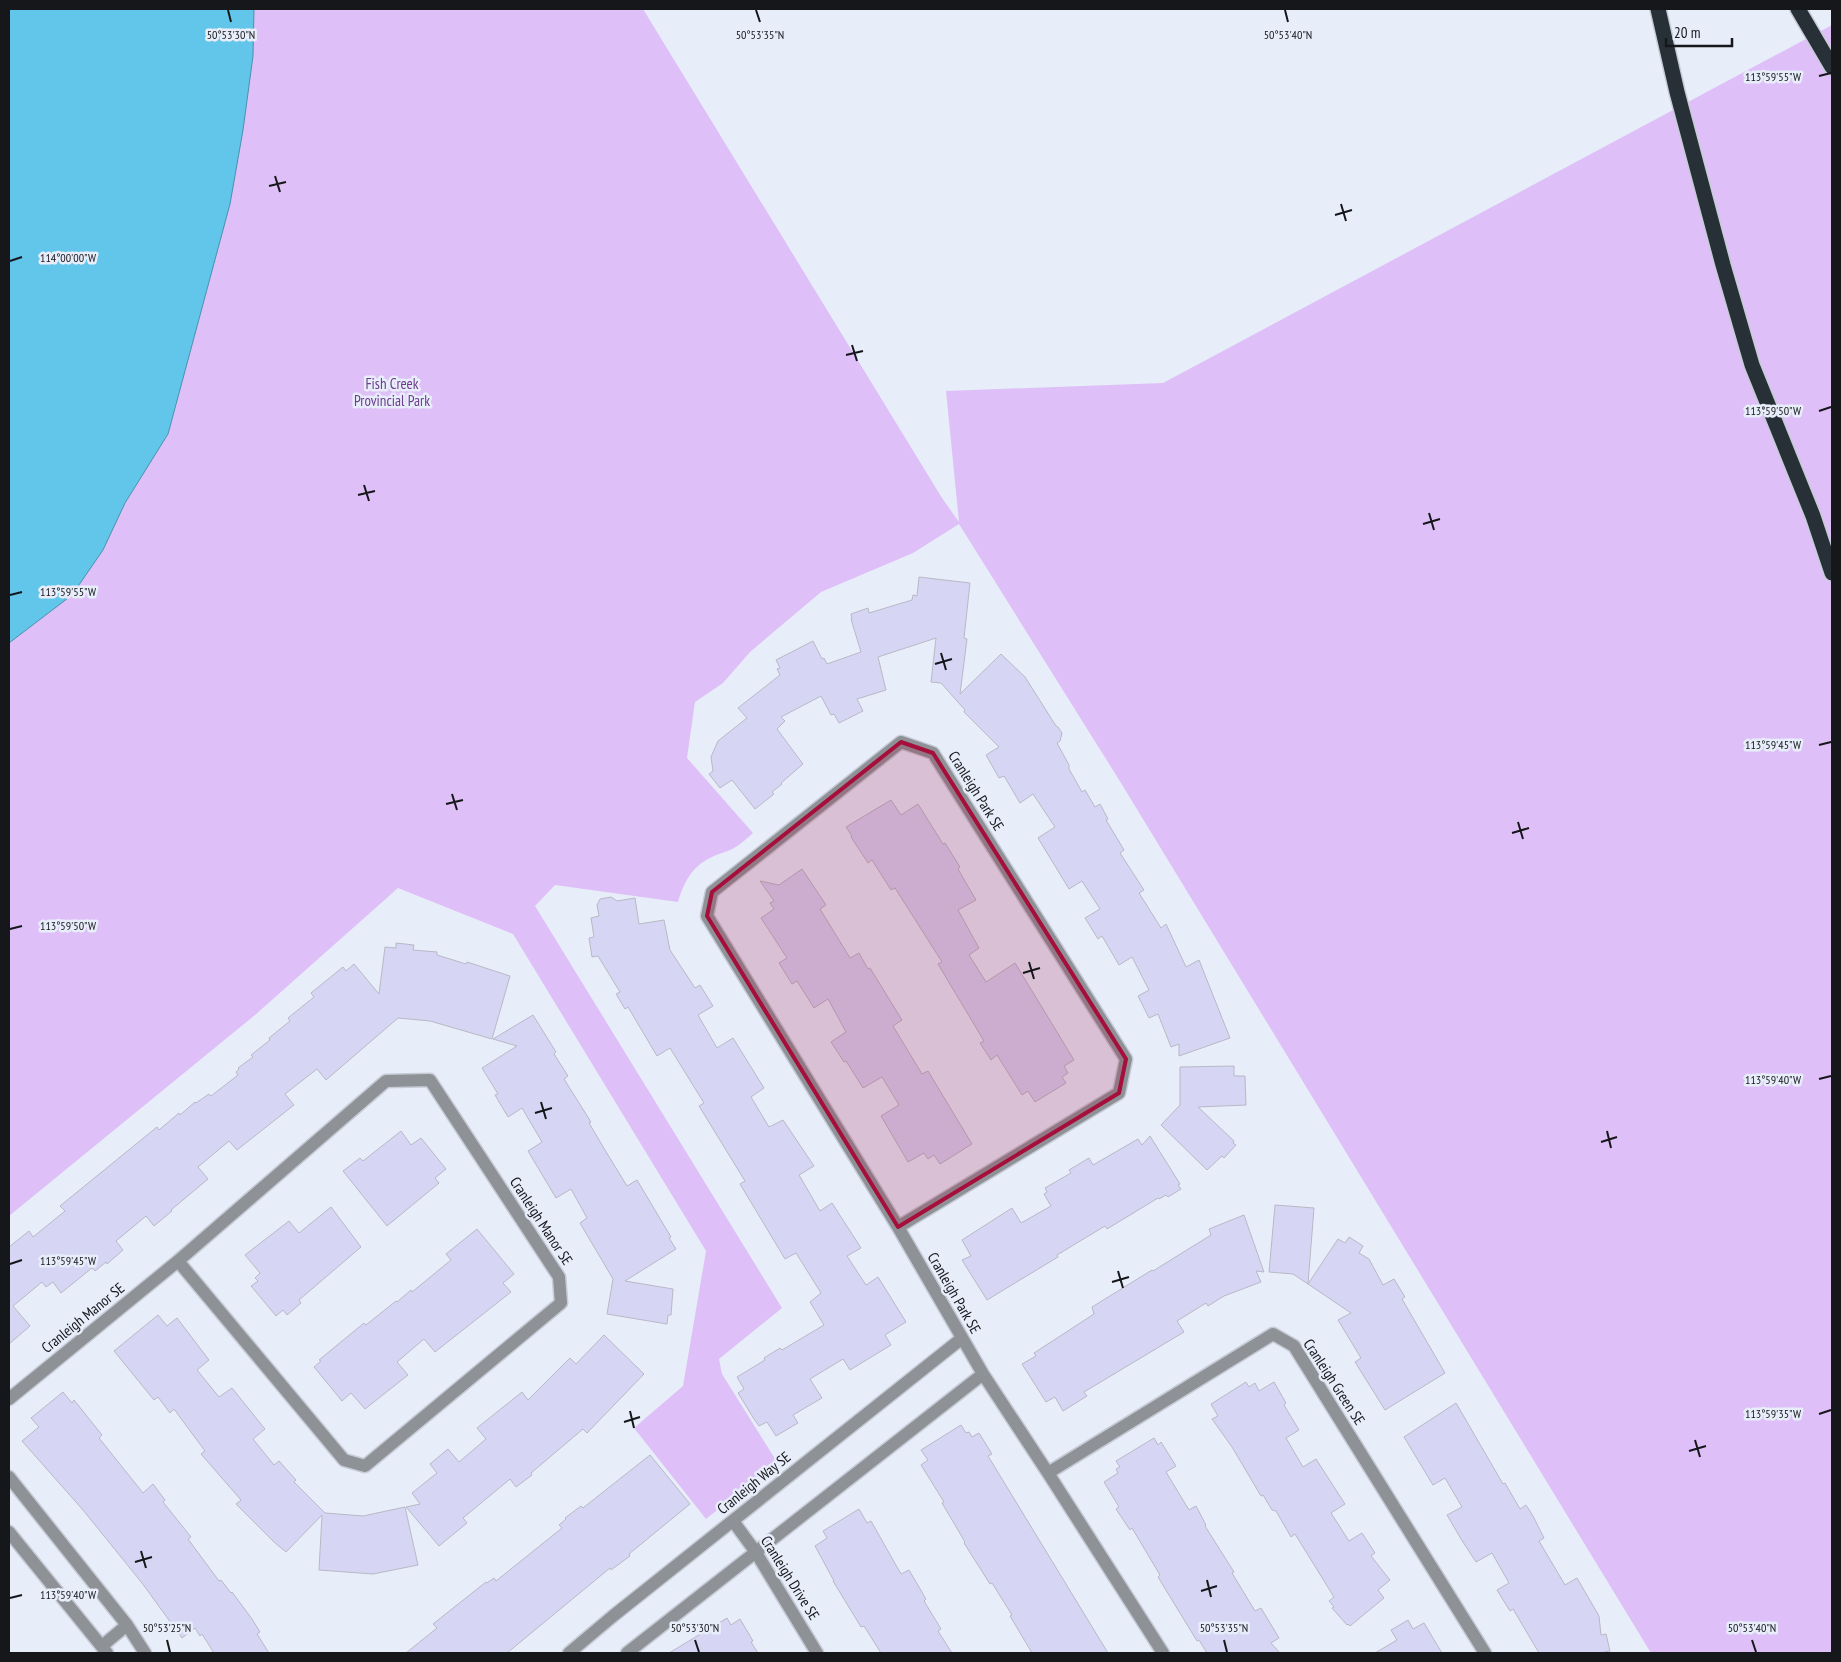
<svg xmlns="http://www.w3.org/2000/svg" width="1841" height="1662" viewBox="0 0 1841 1662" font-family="'PT Sans Narrow',sans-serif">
<rect width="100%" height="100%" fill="#e8edfa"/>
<path fill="#debff7" d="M 9,9 L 643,9 L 942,498 L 959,522 L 946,391 L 1163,383 L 1832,25 L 1832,1653 L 1651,1653 L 1121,783 L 959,524 L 913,553 L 821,592 L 750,652 L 723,683 L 695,702 L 687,758 L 753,833 C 747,838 741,844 734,848 C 728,852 719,853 712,857 C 692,866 684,882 678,902 L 555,885 L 535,906 L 782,1308 L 719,1359 L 722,1374 L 777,1462 L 706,1519 L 634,1428 L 683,1386 L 706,1251 L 513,934 L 398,888 L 255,1015 L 9,1216 Z"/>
<path fill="#62c5ea" stroke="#4b91ac" d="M 9,9 L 254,9 L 253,56 L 243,130 L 230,204 L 168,434 L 125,503 L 103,550 L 72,595 L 9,643 Z"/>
<path fill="#d7d5f4" stroke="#b9b8c5" d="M 919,577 L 970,583 L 964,638 L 967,639 L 960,694 L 1001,654 L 1025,677 L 1056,726 L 1058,727 L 1062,733 L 1060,741 L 1057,743 L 1069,765 L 1069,769 L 1082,792 L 1085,790 L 1095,807 L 1100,804 L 1108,819 L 1106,820 L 1124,850 L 1120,853 L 1144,890 L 1139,893 L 1161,928 L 1166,924 L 1186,967 L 1199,960 L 1230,1038 L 1179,1056 L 1179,1044 L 1171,1047 L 1158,1014 L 1149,1018 L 1138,996 L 1149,990 L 1132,957 L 1119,965 L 1102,936 L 1098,939 L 1085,918 L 1100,909 L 1082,881 L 1069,889 L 1038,838 L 1055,827 L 1033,794 L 1020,803 L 1004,776 L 999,778 L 986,755 L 999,747 L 964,712 L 965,710 L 941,683 L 931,682 L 936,638 L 878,657 L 886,690 L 857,699 L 863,711 L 839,723 L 834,714 L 831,715 L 821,696 L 781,717 L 785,721 L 777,729 L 803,764 L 781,783 L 782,784 L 772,792 L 774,794 L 755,809 L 732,780 L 720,788 L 709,774 L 713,771 L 711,757 L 718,741 L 747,718 L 738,708 L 780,675 L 777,669 L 780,668 L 776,660 L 813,641 L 822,659 L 824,658 L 827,664 L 861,652 L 851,619 L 852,619 L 851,614 L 868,608 L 869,613 L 912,600 L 913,595 L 917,596 Z
M 891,800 L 901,815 L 918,804 L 943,844 L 945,843 L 960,867 L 958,869 L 976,900 L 958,910 L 979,948 L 969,955 L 986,982 L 1015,963 L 1074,1060 L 1064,1066 L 1068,1073 L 1062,1077 L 1066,1083 L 1035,1102 L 1028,1091 L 1022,1095 L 997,1055 L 991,1060 L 980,1043 L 984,1041 L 938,964 L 942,962 L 895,888 L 891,890 L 872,860 L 868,863 L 851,837 L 852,836 L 846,827 Z
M 802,869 L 826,905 L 820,909 L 850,958 L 859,953 L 868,969 L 870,968 L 902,1020 L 893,1026 L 922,1074 L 928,1071 L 972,1144 L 940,1164 L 934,1155 L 928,1159 L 924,1153 L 908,1162 L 881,1116 L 899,1105 L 882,1077 L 863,1088 L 846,1061 L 844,1062 L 831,1042 L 846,1032 L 828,999 L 814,1008 L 797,981 L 792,984 L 779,963 L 787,958 L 761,918 L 774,909 L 770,903 L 774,901 L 760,881 L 779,885 Z
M 611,897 L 617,901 L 635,898 L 639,924 L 664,920 L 670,950 L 695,988 L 700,985 L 713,1006 L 698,1015 L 717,1048 L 733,1038 L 764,1088 L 751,1097 L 769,1127 L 783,1120 L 814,1166 L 799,1175 L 820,1211 L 832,1203 L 861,1248 L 847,1256 L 866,1285 L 878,1277 L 906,1322 L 885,1335 L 891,1345 L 850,1370 L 843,1359 L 810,1379 L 822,1398 L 793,1415 L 798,1423 L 776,1436 L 767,1422 L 759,1426 L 754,1419 L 738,1393 L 744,1389 L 737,1377 L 765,1360 L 764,1358 L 780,1348 L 782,1350 L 824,1325 L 810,1302 L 821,1293 L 796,1253 L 785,1259 L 740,1184 L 745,1181 L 699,1106 L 704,1103 L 670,1048 L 657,1056 L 628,1007 L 625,1009 L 616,994 L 620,992 L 598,956 L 592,957 L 589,938 L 594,937 L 591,918 L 599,916 L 597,905 L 600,899 Z
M 396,943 L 414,945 L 413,950 L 437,952 L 437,955 L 466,964 L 467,962 L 510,976 L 492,1039 L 430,1021 L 398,1018 L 326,1080 L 317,1069 L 285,1094 L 294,1105 L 237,1150 L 229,1141 L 198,1167 L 208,1179 L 171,1210 L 172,1211 L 154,1226 L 146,1216 L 116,1241 L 123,1250 L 107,1264 L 106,1262 L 95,1271 L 92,1268 L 61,1293 L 53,1282 L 46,1287 L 42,1282 L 13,1306 L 30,1326 L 9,1344 L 9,1247 L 29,1231 L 33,1237 L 65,1211 L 60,1206 L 157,1127 L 159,1130 L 179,1113 L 180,1115 L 195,1102 L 196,1103 L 209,1094 L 211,1096 L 238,1075 L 236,1072 L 239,1069 L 238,1068 L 253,1057 L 251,1055 L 270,1040 L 269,1038 L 290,1021 L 288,1018 L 314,997 L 311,993 L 343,967 L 346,971 L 354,964 L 379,994 L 385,947 L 396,948 Z
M 533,1015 L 556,1052 L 554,1054 L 568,1076 L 564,1079 L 591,1122 L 589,1123 L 605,1150 L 627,1186 L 637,1180 L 671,1237 L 669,1238 L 676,1249 L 625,1281 L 673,1289 L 671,1315 L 668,1315 L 667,1324 L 607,1314 L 613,1279 L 580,1223 L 587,1218 L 571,1189 L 556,1198 L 528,1151 L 542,1142 L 522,1108 L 508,1117 L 495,1095 L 498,1094 L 482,1068 L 517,1046 L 493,1039 Z
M 1234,1066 L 1234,1076 L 1245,1076 L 1246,1105 L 1198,1107 L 1234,1141 L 1233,1143 L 1236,1145 L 1224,1158 L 1222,1156 L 1207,1170 L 1161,1125 L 1180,1105 L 1180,1067 Z
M 401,1131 L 411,1145 L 421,1138 L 446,1169 L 435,1178 L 439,1183 L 387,1226 L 343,1171 L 360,1158 L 363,1161 Z
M 1150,1136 L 1180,1184 L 1178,1185 L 1181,1189 L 1168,1197 L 1166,1195 L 1159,1199 L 1158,1198 L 1107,1229 L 1105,1226 L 1057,1255 L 1058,1257 L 987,1300 L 962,1260 L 971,1256 L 962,1240 L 1012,1208 L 1021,1223 L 1051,1206 L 1044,1194 L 1047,1192 L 1045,1188 L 1071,1173 L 1069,1170 L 1089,1158 L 1093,1165 L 1138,1139 L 1142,1145 Z
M 1275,1205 L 1314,1208 L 1308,1284 L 1293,1274 L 1269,1272 Z
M 331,1207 L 361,1247 L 299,1300 L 301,1303 L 287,1315 L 283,1310 L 276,1316 L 251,1286 L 258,1281 L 255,1278 L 260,1273 L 245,1255 L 289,1221 L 299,1233 Z
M 1244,1215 L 1264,1272 L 1256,1271 L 1261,1282 L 1224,1296 L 1208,1306 L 1206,1303 L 1177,1321 L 1184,1332 L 1084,1392 L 1087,1396 L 1063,1411 L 1055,1397 L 1046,1402 L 1022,1364 L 1036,1356 L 1034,1353 L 1094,1314 L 1092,1307 L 1152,1270 L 1153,1271 L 1211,1235 L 1209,1229 Z
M 477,1229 L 514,1274 L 503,1283 L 511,1292 L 435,1352 L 424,1339 L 397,1362 L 408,1375 L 365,1409 L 351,1393 L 342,1401 L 314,1367 L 321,1361 L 319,1360 L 364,1323 L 366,1325 L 396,1301 L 397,1302 L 411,1290 L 412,1292 L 451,1260 L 446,1254 Z
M 1349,1237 L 1363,1246 L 1359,1253 L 1369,1259 L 1383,1285 L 1394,1279 L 1405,1297 L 1402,1299 L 1445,1373 L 1385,1410 L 1355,1362 L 1361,1358 L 1338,1320 L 1351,1313 L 1308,1284 L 1338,1239 L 1345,1243 Z
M 158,1315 L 167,1326 L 177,1318 L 209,1360 L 197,1370 L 219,1397 L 232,1388 L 265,1429 L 253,1439 L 274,1465 L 279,1461 L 296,1480 L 294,1482 L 325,1513 L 363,1516 L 405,1507 L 418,1565 L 373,1574 L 319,1570 L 322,1515 L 286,1552 L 274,1542 L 236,1504 L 241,1500 L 201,1454 L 205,1451 L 174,1409 L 170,1413 L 158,1397 L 154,1400 L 114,1351 Z
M 604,1335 L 644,1374 L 587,1433 L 583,1429 L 531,1473 L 532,1475 L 516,1487 L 510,1479 L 463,1518 L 467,1523 L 439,1546 L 406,1507 L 420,1504 L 412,1493 L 437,1473 L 430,1464 L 448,1449 L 459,1462 L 486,1439 L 477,1428 L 522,1392 L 528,1400 L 570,1358 L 576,1364 Z
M 1246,1382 L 1249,1387 L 1255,1383 L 1259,1391 L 1274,1382 L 1286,1403 L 1284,1405 L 1299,1430 L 1286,1438 L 1303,1467 L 1316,1459 L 1345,1504 L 1331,1513 L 1349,1541 L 1362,1533 L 1375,1553 L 1371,1556 L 1390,1580 L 1378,1590 L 1384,1598 L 1350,1626 L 1348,1624 L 1347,1625 L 1332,1608 L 1334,1607 L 1329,1601 L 1334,1597 L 1295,1534 L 1291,1537 L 1276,1511 L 1272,1510 L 1263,1495 L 1261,1496 L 1232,1447 L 1212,1419 L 1218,1416 L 1211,1404 Z
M 63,1392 L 72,1403 L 74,1400 L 102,1435 L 99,1438 L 143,1493 L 153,1484 L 165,1500 L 163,1502 L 191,1537 L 188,1539 L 219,1581 L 221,1580 L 231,1593 L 232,1592 L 252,1619 L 260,1632 L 257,1634 L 269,1653 L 214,1653 L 202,1634 L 200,1636 L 195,1628 L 182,1638 L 142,1583 L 83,1510 L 22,1441 L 39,1427 L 31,1418 Z
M 1456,1403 L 1503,1484 L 1505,1483 L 1520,1509 L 1526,1505 L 1533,1516 L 1544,1538 L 1539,1541 L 1565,1585 L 1577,1578 L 1599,1616 L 1601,1635 L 1606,1634 L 1610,1651 L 1600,1653 L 1539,1653 L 1513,1609 L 1510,1611 L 1497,1590 L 1509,1583 L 1492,1553 L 1476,1562 L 1461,1539 L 1447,1515 L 1462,1507 L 1445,1478 L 1433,1485 L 1404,1437 Z
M 961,1425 L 966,1433 L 969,1432 L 972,1437 L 979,1433 L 992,1454 L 988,1456 L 1108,1653 L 1032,1653 L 1010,1616 L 1012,1615 L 992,1583 L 990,1584 L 964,1543 L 965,1542 L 942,1503 L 944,1502 L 921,1465 L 928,1460 L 921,1450 Z
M 1154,1438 L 1158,1445 L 1161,1442 L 1176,1466 L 1166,1472 L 1189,1510 L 1196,1506 L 1206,1525 L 1205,1526 L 1234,1572 L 1232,1573 L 1255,1611 L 1261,1608 L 1279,1638 L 1271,1643 L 1280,1653 L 1207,1653 L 1199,1640 L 1197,1641 L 1158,1577 L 1160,1575 L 1132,1528 L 1130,1530 L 1116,1509 L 1119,1507 L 1104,1482 L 1118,1473 L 1116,1469 L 1120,1467 L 1116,1461 Z
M 650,1455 L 690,1504 L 629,1554 L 630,1556 L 611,1570 L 610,1568 L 507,1653 L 406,1653 L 437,1628 L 433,1624 L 486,1582 L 487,1583 L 494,1578 L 496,1581 L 562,1528 L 559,1525 L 566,1519 L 565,1518 L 581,1506 L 583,1508 L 588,1504 Z
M 859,1509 L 867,1523 L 871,1521 L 901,1574 L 909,1570 L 926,1599 L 924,1601 L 941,1629 L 938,1631 L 952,1653 L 881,1653 L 864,1626 L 861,1627 L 833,1581 L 834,1581 L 815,1546 L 827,1538 L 823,1531 Z
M 727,1618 L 731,1625 L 740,1619 L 753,1641 L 751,1642 L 758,1653 L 669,1653 Z
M 1408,1620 L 1413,1629 L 1424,1623 L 1442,1653 L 1375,1653 L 1397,1640 L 1391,1630 Z"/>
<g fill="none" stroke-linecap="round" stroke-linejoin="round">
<g stroke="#c6cbd6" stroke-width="15">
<path id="minor" d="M 898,1227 L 1119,1093 L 1126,1059 L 933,753 L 901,742 L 712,892 L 707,916 L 898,1227 L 983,1374 L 1048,1473 L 1163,1653
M 9,1399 L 178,1261 L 386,1081 L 430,1080 L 559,1277 L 561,1303 L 365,1466 L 344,1460 L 178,1261
M 1048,1473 L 1273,1334 L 1294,1346 L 1485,1653
M 9,1477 L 127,1625 L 145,1653
M 733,1521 L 755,1551 L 817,1653
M 9,1532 L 107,1653
M 102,1646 L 127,1625
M 569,1653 L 613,1616 L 961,1339
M 627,1653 L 983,1374"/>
</g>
<g stroke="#c6cbd6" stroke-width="18">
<path id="highway" d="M 1658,9 L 1677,92 L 1723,265 L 1752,365 L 1813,516 L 1832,573
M 1798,9 L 1832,67"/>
</g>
<use href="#minor" stroke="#8e9296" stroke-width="12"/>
<use href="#highway" stroke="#273037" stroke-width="15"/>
</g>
<path fill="#a60e3c" fill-opacity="0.2" stroke="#a60e3c" stroke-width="4" stroke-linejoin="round" d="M 901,742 L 933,753 L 1126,1059 L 1119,1093 L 898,1227 L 707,916 L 712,892 Z"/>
<path fill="none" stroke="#15171b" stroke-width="2" d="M 228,10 L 231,22M 756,10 L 760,22M 1285,10 L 1288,22M 1819,76 L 1831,73M 275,176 L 280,192M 269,186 L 286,182M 1341,204 L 1346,221M 1335,215 L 1352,210M 10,261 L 22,257M 852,345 L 857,361M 846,355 L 863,351M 1819,411 L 1831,407M 364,485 L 369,501M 358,495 L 375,491M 1429,513 L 1434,530M 1423,524 L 1440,519M 10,595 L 22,592M 941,653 L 946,670M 935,664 L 952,659M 1819,745 L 1831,742M 452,794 L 457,810M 446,804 L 463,800M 1518,822 L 1523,839M 1512,833 L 1529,828M 10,929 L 22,926M 1029,962 L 1034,979M 1023,973 L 1040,968M 1819,1079 L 1831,1076M 541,1102 L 546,1119M 535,1113 L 552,1108M 1607,1131 L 1611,1148M 1601,1142 L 1617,1137M 10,1264 L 22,1260M 1118,1271 L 1123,1288M 1112,1282 L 1129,1277M 630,1411 L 634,1428M 1819,1414 L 1831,1410M 624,1422 L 640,1417M 1695,1440 L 1700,1457M 1689,1451 L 1706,1446M 141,1551 L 146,1568M 135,1562 L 152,1557M 1207,1580 L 1211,1597M 1201,1591 L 1217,1586M 10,1598 L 22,1595M 167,1640 L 170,1652M 695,1640 L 699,1652M 1224,1640 L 1227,1652M 1752,1640 L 1756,1652"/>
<g text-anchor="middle" stroke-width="5" stroke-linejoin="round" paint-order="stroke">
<g font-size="15" fill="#6d3c8e" stroke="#e8edfa">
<text x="392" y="389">Fish Creek<tspan x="392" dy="17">Provincial Park</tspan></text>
</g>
<g font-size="15" fill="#15171b" stroke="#e8edfa">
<text transform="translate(976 791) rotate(58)" y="5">Cranleigh Park SE</text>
<text transform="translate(541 1221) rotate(57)" y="5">Cranleigh Manor SE</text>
<text transform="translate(954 1293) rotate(60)" y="5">Cranleigh Park SE</text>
<text transform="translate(83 1318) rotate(-39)" y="5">Cranleigh Manor SE</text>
<text transform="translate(1334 1382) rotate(57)" y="5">Cranleigh Green SE</text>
<text transform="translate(754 1483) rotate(-39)" y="5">Cranleigh Way SE</text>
<text transform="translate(790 1578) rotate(58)" y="5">Cranleigh Drive SE</text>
</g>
</g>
<g font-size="12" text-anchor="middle" fill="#15171b" stroke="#e8edfa" stroke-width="5" stroke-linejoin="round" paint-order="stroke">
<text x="231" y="39">50°53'30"N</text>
<text x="760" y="39">50°53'35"N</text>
<text x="1288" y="39">50°53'40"N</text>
<text x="1773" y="81">113°59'55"W</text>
<text x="68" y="262">114°00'00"W</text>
<text x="1773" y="415">113°59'50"W</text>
<text x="68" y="596">113°59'55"W</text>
<text x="1773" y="749">113°59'45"W</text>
<text x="68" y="930">113°59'50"W</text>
<text x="1773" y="1084">113°59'40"W</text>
<text x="68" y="1265">113°59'45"W</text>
<text x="1773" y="1418">113°59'35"W</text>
<text x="68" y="1599">113°59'40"W</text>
<text x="167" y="1632">50°53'25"N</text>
<text x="695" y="1632">50°53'30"N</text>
<text x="1224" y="1632">50°53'35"N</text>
<text x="1752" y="1632">50°53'40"N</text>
</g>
<rect width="1841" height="1662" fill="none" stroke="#15171b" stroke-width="20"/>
<path d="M1666 38v8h66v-8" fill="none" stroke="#15171b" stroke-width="2.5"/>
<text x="1674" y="38" font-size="15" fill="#15171b" stroke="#e8edfa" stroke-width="4" paint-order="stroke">20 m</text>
</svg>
